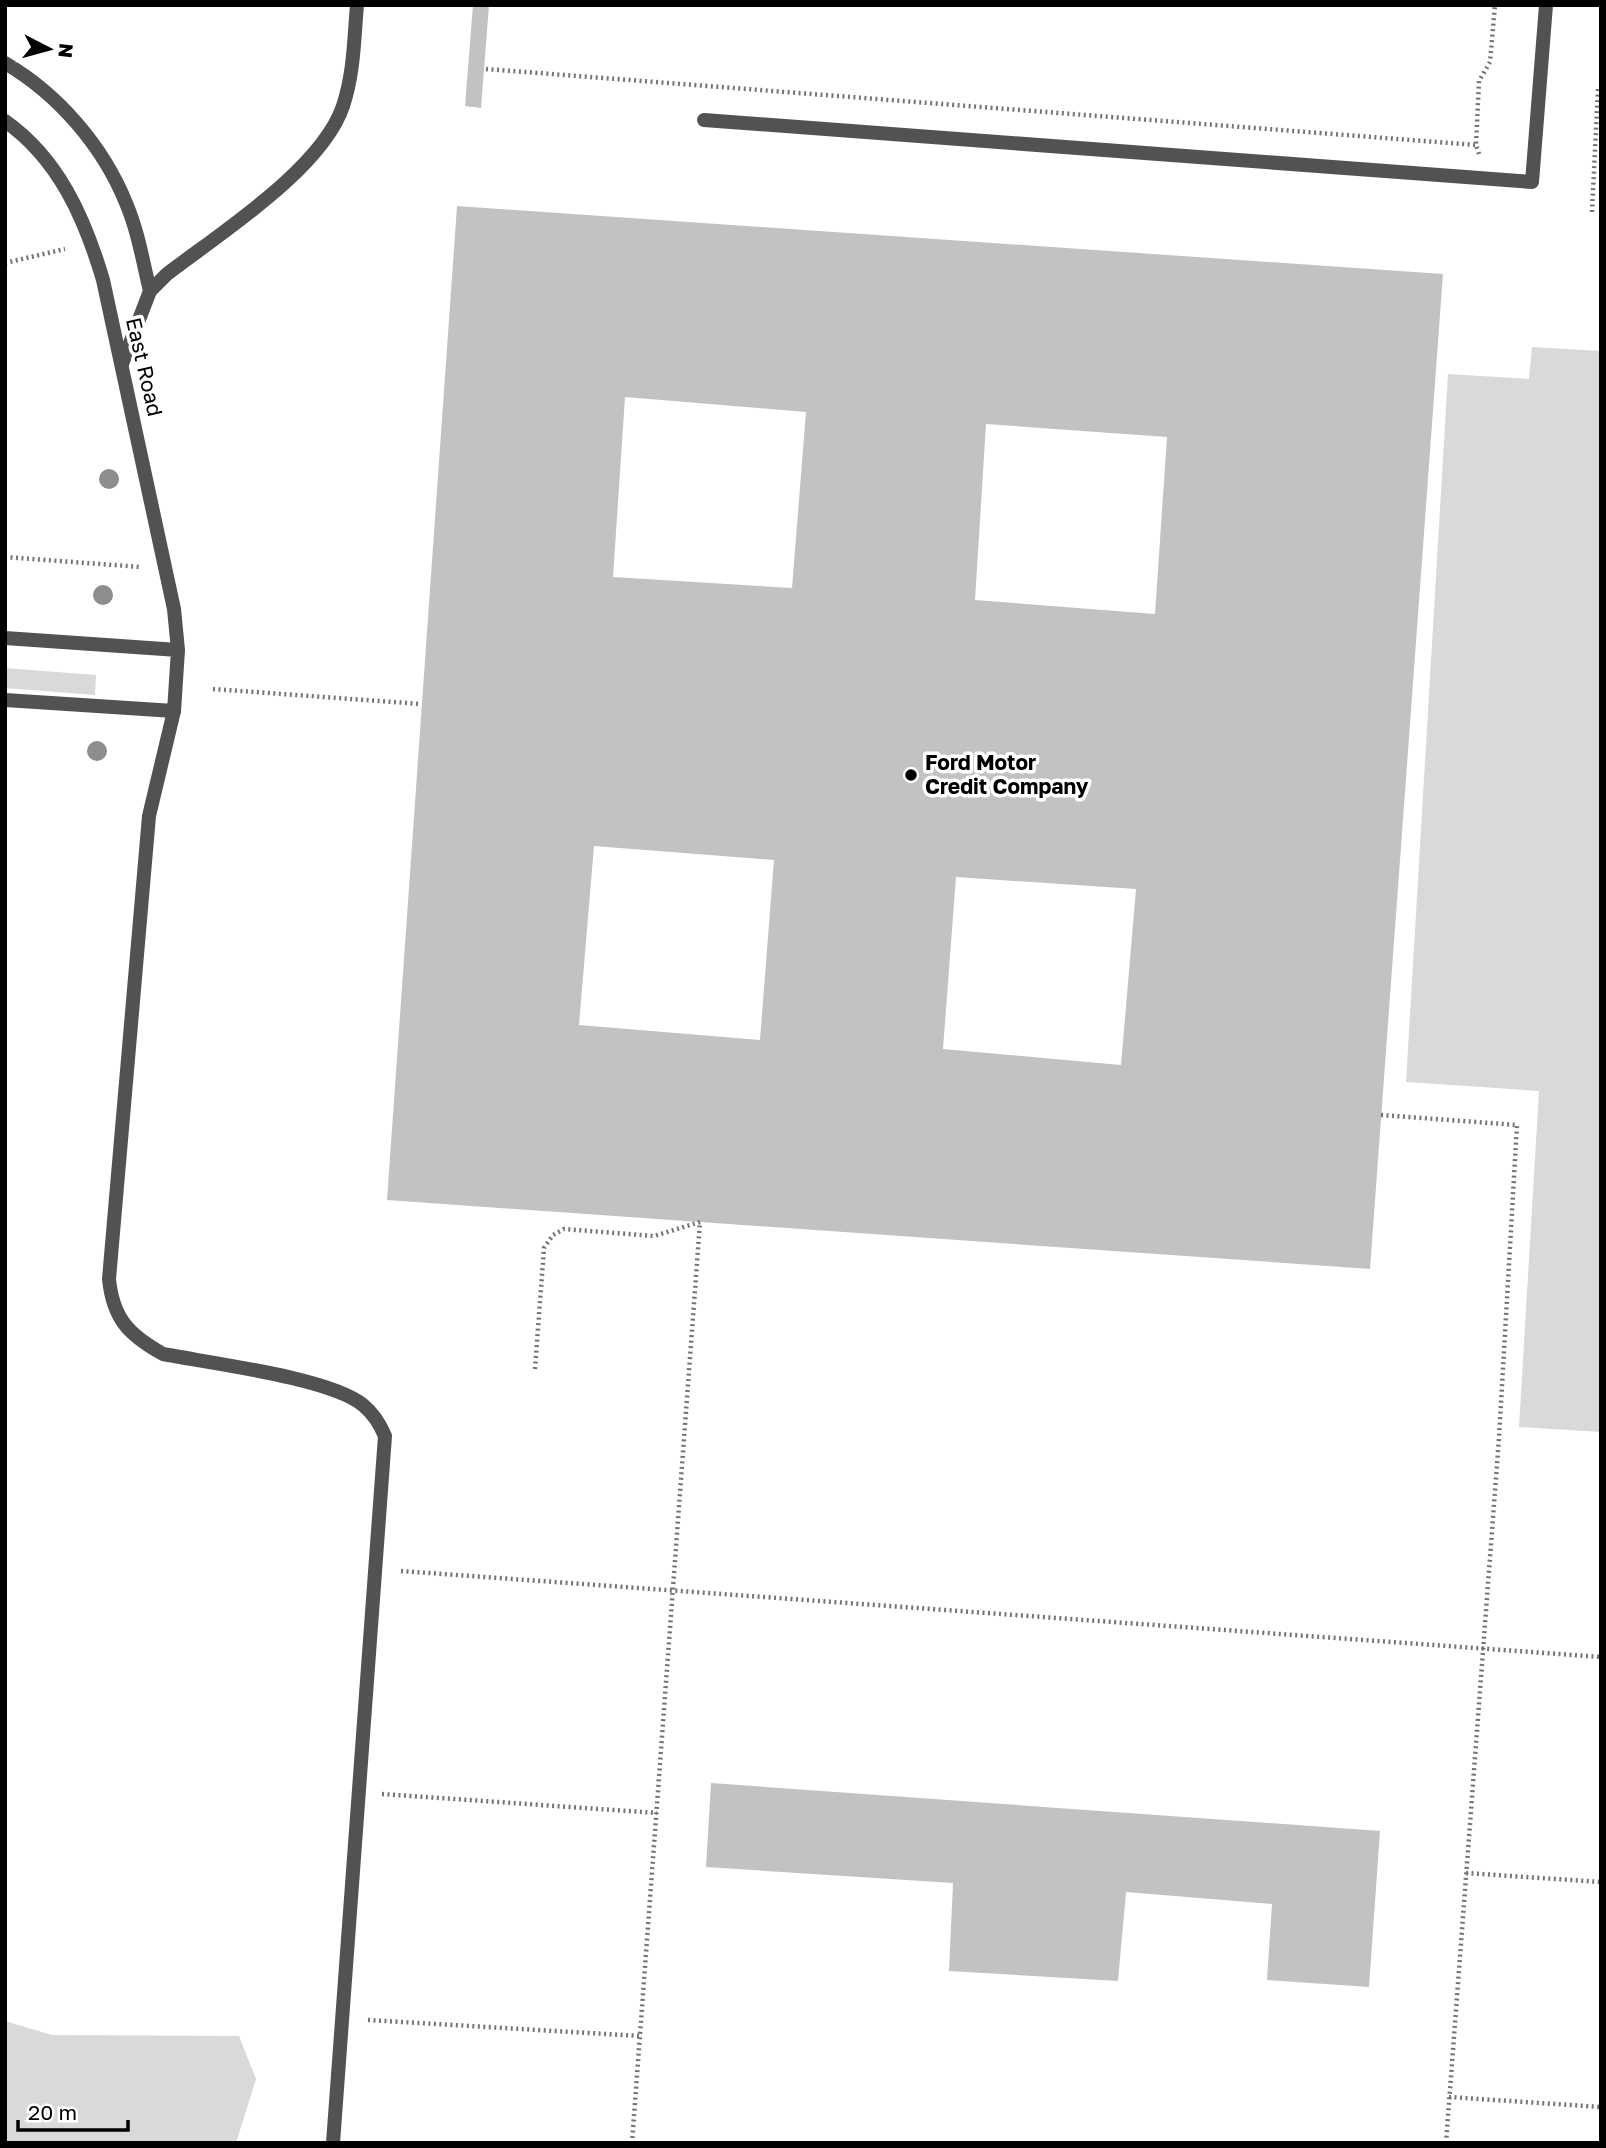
<svg xmlns="http://www.w3.org/2000/svg" width="1606" height="2148" viewBox="0 0 1606 2148" font-family="'Golos Text',sans-serif">
<rect width="100%" height="100%" fill="#fff"/>
<path fill="#d9d9d9" d="M 1532,347 L 1601,351 L 1601,1432 L 1519,1427 L 1539,1091 L 1406,1082 L 1448,374 L 1529,379 Z
M 5,668 L 96,675 L 95,695 L 5,688 Z
M 5,2021 L 52,2035 L 239,2036 L 256,2079 L 236,2143 L 5,2143 Z"/>
<path fill="#c2c2c2" fill-rule="evenodd" d="M 473,5 L 489,5 L 481,108 L 465,106 Z
M 457,206 L 1443,274 L 1370,1269 L 387,1200 ZM 625,397 L 806,412 L 792,588 L 613,577 ZM 986,424 L 1167,437 L 1155,614 L 975,600 ZM 594,846 L 774,860 L 760,1040 L 579,1025 ZM 956,877 L 1136,889 L 1121,1065 L 943,1049 Z
M 711,1783 L 1380,1831 L 1369,1987 L 1267,1980 L 1272,1904 L 1126,1892 L 1118,1981 L 949,1971 L 953,1883 L 706,1867 Z"/>
<g fill="none" stroke-linecap="round" stroke-linejoin="round">
<path stroke="#747474" stroke-width="4.5" stroke-dasharray="2 3.5" stroke-linecap="butt" d="M 486,69 L 1476,145
M 1479,154 L 1476,145 L 1479,81 L 1490,62 L 1495,5
M 1592,212 L 1598,89
M 5,263 L 65,249
M 5,557 L 141,567
M 213,689 L 421,704
M 1381,1115 L 1517,1125 L 1499,1438 L 1446,2143
M 535,1369 L 544,1248 L 553,1235 L 564,1229 L 654,1236 L 700,1222 L 632,2143
M 401,1571 L 1601,1657
M 382,1794 L 657,1813
M 1466,1873 L 1601,1882
M 368,2020 L 640,2036
M 1449,2097 L 1601,2107"/>
<path stroke="#525252" stroke-width="14" d="M 5,63 C 58,94 103,146 126,203 C 138,231 143,262 150,291
M 704,120 L 1532,182 L 1546,5
M 122,364 L 150,291 L 167,274 C 219,234 322,169 343,106 C 354,73 354,39 357,5
M 174,711 L 149,816 L 109,1279 C 113,1319 129,1335 163,1354 C 210,1363 330,1378 363,1405 C 374,1414 380,1424 385,1436 L 333,2143"/>
<path stroke="#525252" stroke-width="14" d="M 5,121 C 59,159 85,219 103,280 L 174,609 L 178,650 L 174,711 L 5,700
M 5,638 L 178,650"/>
</g>
<g fill="#8d8d8d">
<circle cx="109" cy="479" r="10"/>
<circle cx="103" cy="595" r="10"/>
<circle cx="97" cy="751" r="10"/>
</g>
<circle fill="#000" stroke="#fff" stroke-width="2.5" cx="911" cy="775" r="7"/>
<g text-anchor="middle" stroke-width="7" stroke-linejoin="round" paint-order="stroke">
<g font-size="21" fill="#000" stroke="#fff">
<text transform="translate(144 367) rotate(77)" y="7">East Road</text>
</g>
<g font-size="21" font-weight="bold" fill="#000" stroke="#fff" text-anchor="start">
<text x="925" y="770">Ford Motor<tspan x="925" dy="24">Credit Company</tspan></text>
</g>
</g>
<rect width="1606" height="2148" fill="none" stroke="#000000" stroke-width="14"/>
<g transform="translate(49 49) rotate(96)" stroke="#ffffff" stroke-width="5" paint-order="stroke">
<path d="M0-5L12 26L0 18L-12 26Z" fill="#000000"/>
<text y="-10" font-size="19" font-weight="bold" text-anchor="middle" fill="#000000">N</text>
</g>
<path d="M18 2120v10h110v-10" fill="none" stroke="#000000" stroke-width="3.5"/>
<text x="28" y="2120" font-size="21" fill="#000000" stroke="#ffffff" stroke-width="5" paint-order="stroke">20 m</text>
</svg>
